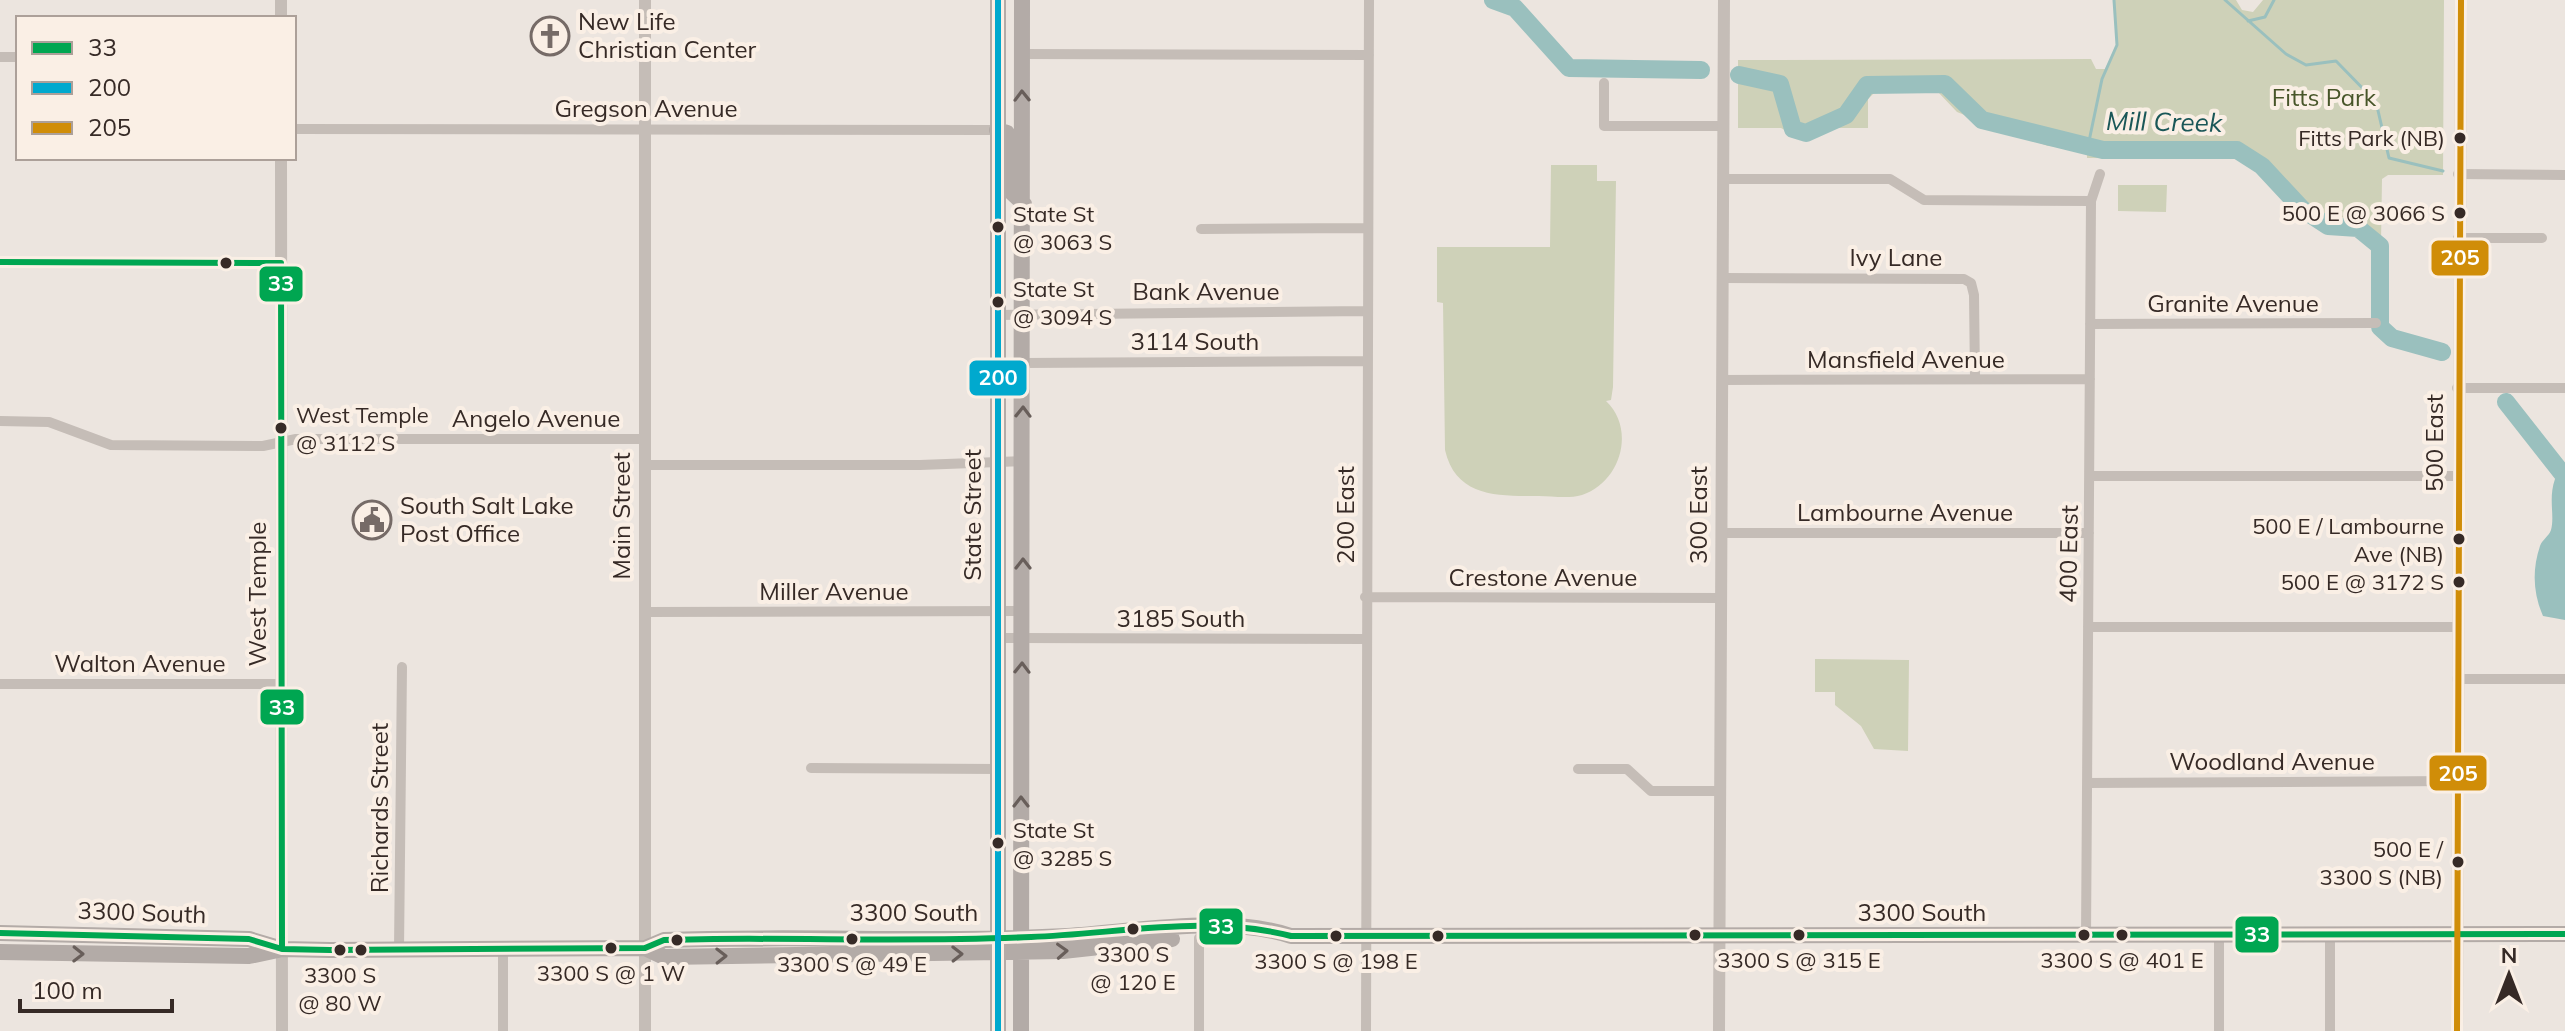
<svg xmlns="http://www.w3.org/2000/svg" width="2565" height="1031" viewBox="0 0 2565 1031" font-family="Mulish,sans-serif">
<rect width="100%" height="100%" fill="#ece5df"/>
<path fill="#ced1b8" d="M 2114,0 L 2236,0 L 2242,10 L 2253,12 L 2263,0 L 2444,0 L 2443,175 L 2388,175 L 2382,179 L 2381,243 C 2365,228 2341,236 2323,226 C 2291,210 2270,180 2241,159 L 2087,158 L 2087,148 L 2048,146 L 2001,129 L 1987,129 L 1987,124 L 1957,112 L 1938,92 L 1875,92 L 1868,99 L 1868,128 L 1833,128 L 1801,139 L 1781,128 L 1738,128 L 1738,60 L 2091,59 L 2096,69 L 2105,69 L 2117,45 Z
M 1551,165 L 1597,165 L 1597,181 L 1616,181 L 1613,387 L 1611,400 L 1606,401 C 1636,429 1621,482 1582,495 C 1568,499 1552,496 1539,496 C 1499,496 1456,498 1445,450 L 1443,303 L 1437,302 L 1437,247 L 1550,247 Z
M 2118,185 L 2167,185 L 2166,212 L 2118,211 Z
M 1815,659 L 1909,660 L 1908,751 L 1874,749 L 1861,726 L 1835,705 L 1835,692 L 1815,692 Z"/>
<path fill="#9ac0be" d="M 2565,477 L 2565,620 L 2543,616 C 2533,593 2532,570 2540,546 C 2542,540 2549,536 2551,530 C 2555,515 2548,499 2555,479 Z"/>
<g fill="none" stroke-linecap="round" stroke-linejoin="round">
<path stroke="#9ac0be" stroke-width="3" d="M 2225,0 L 2286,54 L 2306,65 L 2336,61 L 2376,102 L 2389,158 L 2443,171
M 2248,21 L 2265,17 L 2274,0
M 2088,146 L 2102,79 L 2117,45 L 2114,0"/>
<path stroke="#9ac0be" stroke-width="18" d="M 1493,0 L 1515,8 L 1569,68 L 1701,70
M 1739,75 L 1780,84 L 1793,129 L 1806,133 L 1846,115 L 1867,85 L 1945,84 L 1982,120 L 2103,150 L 2237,150 L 2262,166 L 2302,209 L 2328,226 L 2358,228 L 2380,246 L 2380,327 L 2392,338 L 2442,352
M 2506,402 L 2565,477"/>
<path stroke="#c5bdb7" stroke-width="10" d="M 1022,54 L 1369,55
M 0,57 L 18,57
M 1604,83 L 1604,126 L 1723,126
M 294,129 L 997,130
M 2458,174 L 2565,175
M 1723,179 L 1890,179 L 1924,200 L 2091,201
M 1201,229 L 1368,228
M 2458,238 L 2542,238
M 0,262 L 281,263
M 1723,278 L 1964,279 L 1971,283 L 1974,295 L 1975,379
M 997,315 L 1366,311
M 2090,324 L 2376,323
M 1024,363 L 1366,361
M 1722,380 L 2090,379
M 2457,388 L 2565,388
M 0,421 L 49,422 L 111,445 L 263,446 L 296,439 L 644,439
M 644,465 L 920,465 L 1023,461
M 2090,476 L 2457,476
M 1721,533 L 2089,533
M 1365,597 L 1721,598
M 645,612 L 1023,611
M 2088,627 L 2457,627
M 997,638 L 1365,639
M 2457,679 L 2565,679
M 0,684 L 280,684
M 811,768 L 998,769
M 1578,769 L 1627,769 L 1651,791 L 1720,791
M 2087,783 L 2456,781
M 2086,937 L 2091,201 L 2100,174
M 1199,938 L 1199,1031
M 503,949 L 503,1031
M 399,950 L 402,667
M 1366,1031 L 1369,0
M 2219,1031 L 2219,936
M 2330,1031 L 2330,937"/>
<path stroke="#c5bdb7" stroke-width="12" d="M 281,18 L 281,0
M 281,158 L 282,1031
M 645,1031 L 645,0
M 1719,1031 L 1724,0
M 2457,1031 L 2461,0"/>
<path stroke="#b3aba7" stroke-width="16" d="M 997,130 L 1007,133 L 1010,138 L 1010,191 L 1024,204
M 0,933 L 249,939 L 282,949 L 330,950 L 645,948 L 664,940 C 798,935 933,943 1067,936 C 1135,932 1226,914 1291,936 L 2565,934
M 645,948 L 664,957 L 1063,951 L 1172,939
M 0,952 L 249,956 L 278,950
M 998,1031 L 998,0
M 1021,1031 L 1022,0"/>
<g stroke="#faefe5" stroke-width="12">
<path id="bus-1" d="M 0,262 L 281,263 L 282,949
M 0,933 L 249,939 L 282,949 L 330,950 L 645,948 L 664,940 L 714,939 C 820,938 925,942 1031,937 C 1117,934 1206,914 1291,936 L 2565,934"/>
</g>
<g stroke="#faefe5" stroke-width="12">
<path id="bus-2" d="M 998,0 L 998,1031"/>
</g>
<g stroke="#faefe5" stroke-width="12">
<path id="bus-3" d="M 2457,1031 L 2461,0"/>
</g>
<use href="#bus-1" stroke="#00a651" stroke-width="6"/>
<use href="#bus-2" stroke="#00a9ce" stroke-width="6"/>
<use href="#bus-3" stroke="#d08d08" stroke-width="6"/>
</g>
<defs><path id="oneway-chevron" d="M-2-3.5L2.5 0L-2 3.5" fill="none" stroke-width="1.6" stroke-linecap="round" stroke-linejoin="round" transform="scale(2)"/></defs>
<g stroke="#685e5a">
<use href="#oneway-chevron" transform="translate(1022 96) rotate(-91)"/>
<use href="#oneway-chevron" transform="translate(1023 412) rotate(-89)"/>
<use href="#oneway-chevron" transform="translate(1023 564) rotate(-90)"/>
<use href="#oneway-chevron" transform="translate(1022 668) rotate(-89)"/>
<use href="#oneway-chevron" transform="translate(1021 802) rotate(-90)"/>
<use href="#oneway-chevron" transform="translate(1062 951) rotate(-3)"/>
<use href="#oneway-chevron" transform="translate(78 954) rotate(1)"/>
<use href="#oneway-chevron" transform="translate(957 954) rotate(-1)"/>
<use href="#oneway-chevron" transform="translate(721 956) rotate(-1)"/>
</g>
<defs>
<g id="church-ring" transform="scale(2)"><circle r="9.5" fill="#faefe5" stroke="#766b67" stroke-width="1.5"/><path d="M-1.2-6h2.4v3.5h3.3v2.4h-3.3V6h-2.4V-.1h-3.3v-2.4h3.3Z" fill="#766b67"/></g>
<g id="civic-ring" transform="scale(2)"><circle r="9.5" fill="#faefe5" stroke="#766b67" stroke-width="1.5"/><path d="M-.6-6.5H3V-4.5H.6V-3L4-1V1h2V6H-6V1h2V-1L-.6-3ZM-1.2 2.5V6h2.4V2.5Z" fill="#766b67"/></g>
</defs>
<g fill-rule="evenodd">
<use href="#church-ring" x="550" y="36"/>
<use href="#civic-ring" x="372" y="520"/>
</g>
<g fill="#362a26" stroke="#faefe5" stroke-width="3">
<circle cx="2460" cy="138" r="7"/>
<circle cx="2460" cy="213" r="7"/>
<circle cx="998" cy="227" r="7"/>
<circle cx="226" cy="263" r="7"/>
<circle cx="998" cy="302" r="7"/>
<circle cx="281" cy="428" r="7"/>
<circle cx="2459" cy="539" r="7"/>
<circle cx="2459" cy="582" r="7"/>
<circle cx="998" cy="843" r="7"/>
<circle cx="2458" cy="862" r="7"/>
<circle cx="1133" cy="929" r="7"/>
<circle cx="1695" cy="935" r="7"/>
<circle cx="1799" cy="935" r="7"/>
<circle cx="2084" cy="935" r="7"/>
<circle cx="2122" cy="935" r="7"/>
<circle cx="1336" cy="936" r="7"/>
<circle cx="1438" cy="936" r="7"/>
<circle cx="852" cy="939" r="7"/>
<circle cx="677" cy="940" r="7"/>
<circle cx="611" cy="948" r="7"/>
<circle cx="340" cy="950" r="7"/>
<circle cx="361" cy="950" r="7"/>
</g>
<g text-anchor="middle" stroke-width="8" stroke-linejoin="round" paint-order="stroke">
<g font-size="22" fill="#362a26" stroke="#faefe5">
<text x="2445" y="146" text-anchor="end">Fitts Park (NB)</text>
<text x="2445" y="221" text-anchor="end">500 E @ 3066 S</text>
<text x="1013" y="222" text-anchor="start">State St<tspan x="1013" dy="28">@ 3063 S</tspan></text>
<text x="1013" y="297" text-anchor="start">State St<tspan x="1013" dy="28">@ 3094 S</tspan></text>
<text x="296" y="423" text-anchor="start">West Temple<tspan x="296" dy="28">@ 3112 S</tspan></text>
<text x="2444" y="534" text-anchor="end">500 E / Lambourne<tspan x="2444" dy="28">Ave (NB)</tspan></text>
<text x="2444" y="590" text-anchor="end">500 E @ 3172 S</text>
<text x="1013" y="838" text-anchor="start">State St<tspan x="1013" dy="28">@ 3285 S</tspan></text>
<text x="2443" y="857" text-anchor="end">500 E /<tspan x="2443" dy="28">3300 S (NB)</tspan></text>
<text x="1133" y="962">3300 S<tspan x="1133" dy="28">@ 120 E</tspan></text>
<text x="1799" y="968">3300 S @ 315 E</text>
<text x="2122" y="968">3300 S @ 401 E</text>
<text x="1336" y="969">3300 S @ 198 E</text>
<text x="852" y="972">3300 S @ 49 E</text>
<text x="611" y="981">3300 S @ 1 W</text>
<text x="340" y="983">3300 S<tspan x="340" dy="28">@ 80 W</tspan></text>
</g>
<g font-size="24" fill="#362a26" stroke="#faefe5" text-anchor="start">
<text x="578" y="30">New Life<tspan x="578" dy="28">Christian Center</tspan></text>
<text x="400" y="514">South Salt Lake<tspan x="400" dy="28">Post Office</tspan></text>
</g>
<g font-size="24" fill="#475529" stroke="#faefe5">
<text x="2324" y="106">Fitts Park</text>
</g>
<g font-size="24" fill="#362a26" stroke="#faefe5">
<text x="646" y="117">Gregson Avenue</text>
<text x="1896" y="266">Ivy Lane</text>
<text x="1206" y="300">Bank Avenue</text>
<text x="2233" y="312">Granite Avenue</text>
<text x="1195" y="350">3114 South</text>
<text x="1906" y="368">Mansfield Avenue</text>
<text x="536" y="427">Angelo Avenue</text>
<text transform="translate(2435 443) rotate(-90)" y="8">500 East</text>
<text x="1905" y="521">Lambourne Avenue</text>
<text transform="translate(973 515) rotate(-90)" y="8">State Street</text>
<text transform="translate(1346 515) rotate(-90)" y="8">200 East</text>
<text transform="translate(1699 515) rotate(-90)" y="8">300 East</text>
<text transform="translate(622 516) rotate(-90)" y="8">Main Street</text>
<text transform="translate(2069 554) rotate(-89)" y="8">400 East</text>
<text x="1543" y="586">Crestone Avenue</text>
<text x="834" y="600">Miller Avenue</text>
<text transform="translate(258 594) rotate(-90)" y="8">West Temple</text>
<text x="1181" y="627">3185 South</text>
<text x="140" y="672">Walton Avenue</text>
<text x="2272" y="770">Woodland Avenue</text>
<text transform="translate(380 808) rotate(-90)" y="8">Richards Street</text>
<text transform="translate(142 913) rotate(2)" y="8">3300 South</text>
<text x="914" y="921">3300 South</text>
<text x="1922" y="921">3300 South</text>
</g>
<g font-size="26" font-style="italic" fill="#1a5758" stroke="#faefe5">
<text transform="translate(2164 122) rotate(1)" y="9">Mill Creek</text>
</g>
</g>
<g stroke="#faefe5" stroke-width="3">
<rect x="2430" y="239" width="60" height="38" rx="8" fill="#d08d08"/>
<rect x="258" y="265" width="46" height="38" rx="8" fill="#00a651"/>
<rect x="968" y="359" width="60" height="38" rx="8" fill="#00a9ce"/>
<rect x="259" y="688" width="46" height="38" rx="8" fill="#00a651"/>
<rect x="2428" y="754" width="60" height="38" rx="8" fill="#d08d08"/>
<rect x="1198" y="907" width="46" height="39" rx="8" fill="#00a651"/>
<rect x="2234" y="915" width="46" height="39" rx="8" fill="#00a651"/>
</g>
<g font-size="22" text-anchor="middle" font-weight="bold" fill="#fff">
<text x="2460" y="265">205</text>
<text x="281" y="291">33</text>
<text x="998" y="385">200</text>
<text x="282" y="715">33</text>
<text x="2458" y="781">205</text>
<text x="1221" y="934">33</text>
<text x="2257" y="942">33</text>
</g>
<rect x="16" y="16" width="280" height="144" fill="#faefe5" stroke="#aca099" stroke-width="2"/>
<rect x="32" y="42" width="40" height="12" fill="#00a651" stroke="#aca099" stroke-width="2"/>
<text x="88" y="56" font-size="24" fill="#362a26">33</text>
<rect x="32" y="82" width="40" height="12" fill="#00a9ce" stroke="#aca099" stroke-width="2"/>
<text x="88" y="96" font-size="24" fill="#362a26">200</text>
<rect x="32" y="122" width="40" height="12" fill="#d08d08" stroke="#aca099" stroke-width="2"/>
<text x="88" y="136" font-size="24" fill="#362a26">205</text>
<g transform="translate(2509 975)" stroke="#faefe5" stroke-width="6" paint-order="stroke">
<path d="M0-6L14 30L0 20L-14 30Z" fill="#362a26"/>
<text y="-12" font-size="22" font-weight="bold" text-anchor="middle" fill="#362a26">N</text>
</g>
<path d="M20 999v12h152v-12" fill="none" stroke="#362a26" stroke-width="4"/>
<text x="32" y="999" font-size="24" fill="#362a26" stroke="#faefe5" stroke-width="6" paint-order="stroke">100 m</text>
</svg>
